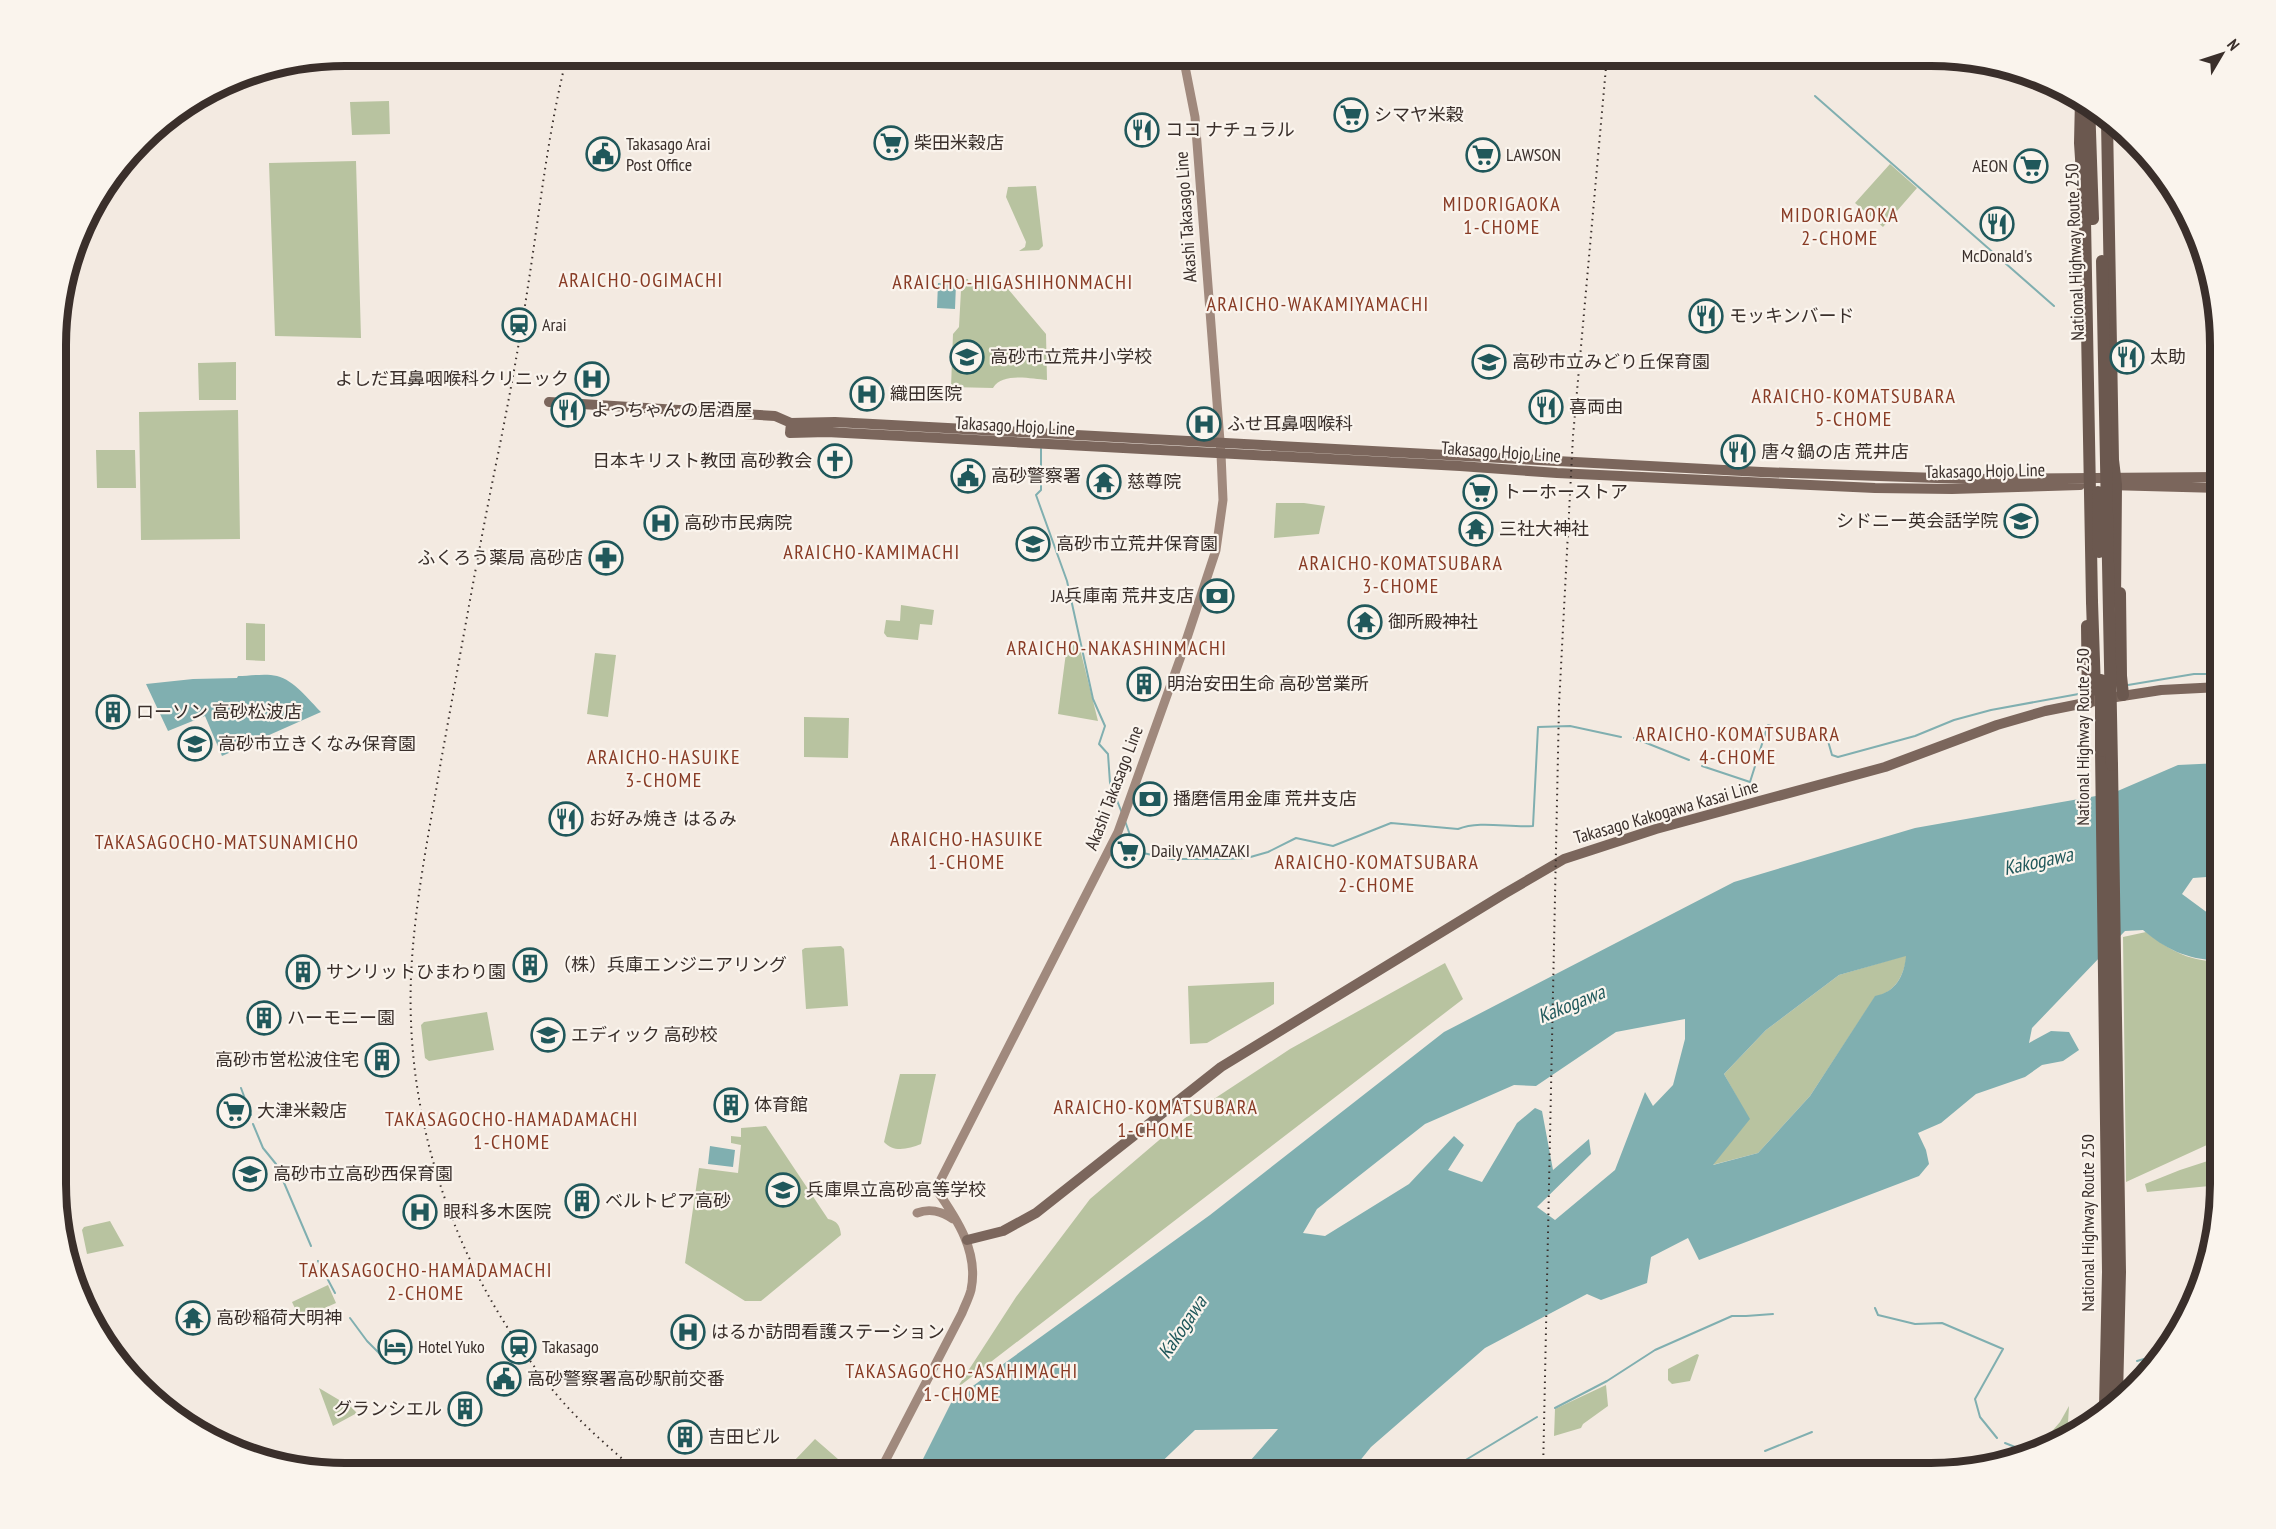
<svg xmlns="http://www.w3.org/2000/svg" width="2276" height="1529" viewBox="0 0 2276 1529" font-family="'PT Sans Narrow','Noto Sans JP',sans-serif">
<rect width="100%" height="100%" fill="#f3eae1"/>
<path fill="#b8c3a0" d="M 389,101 L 390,134 L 352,135 L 350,102 Z
M 356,161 L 361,338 L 275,336 L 269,163 Z
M 1890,164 L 1917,188 L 1883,227 L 1855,203 Z
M 1036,186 L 1043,246 L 1039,250 L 1019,251 L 1025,247 L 1026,242 L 1006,197 L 1008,187 Z
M 964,279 L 968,279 L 969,286 L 994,284 L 998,286 L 1003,283 L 1046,334 L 1047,380 C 1031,379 1003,372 993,388 L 951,387 L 953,334 L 959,327 L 961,290 L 964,290 Z
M 236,362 L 236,400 L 199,400 L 198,363 Z
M 238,410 L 240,539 L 141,540 L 139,412 Z
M 96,450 L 135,450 L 136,488 L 97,488 Z
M 1276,503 L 1304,503 L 1325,506 L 1319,534 L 1274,538 Z
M 901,605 L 934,610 L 932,625 L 920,624 L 918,640 L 887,637 L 884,633 L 886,620 L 900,621 Z
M 246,623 L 265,624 L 265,661 L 246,660 Z
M 1071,644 L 1079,645 L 1098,721 L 1058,714 L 1067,645 Z
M 595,653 L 616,655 L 608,717 L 587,714 Z
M 804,717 L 849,718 L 848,758 L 804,757 Z
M 2146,932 C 2168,949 2191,963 2220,961 L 2220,1139 L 2126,1182 L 2123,937 Z
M 841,946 L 844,949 L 848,1006 L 806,1009 L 802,950 L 805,948 Z
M 1907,955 C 1904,975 1896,992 1875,997 L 1810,1096 L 1758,1153 L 1712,1165 L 1749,1119 L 1724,1074 L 1766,1030 L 1839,975 Z
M 1445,963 L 1463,999 L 957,1388 L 1016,1297 L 1090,1199 L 1185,1118 L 1290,1049 Z
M 1274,982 L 1274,1004 L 1207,1043 L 1190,1044 L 1188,986 Z
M 487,1012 L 494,1050 L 429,1061 L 425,1058 L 421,1025 L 424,1022 Z
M 900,1074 L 936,1074 L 921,1144 C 908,1149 894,1153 884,1142 Z
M 766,1126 L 828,1219 C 837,1221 840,1225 841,1235 L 761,1301 L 745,1301 L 685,1263 L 699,1168 L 738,1173 L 741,1145 L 731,1143 L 731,1136 L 741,1137 L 741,1128 Z
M 2220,1157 L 2220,1185 L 2147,1192 L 2145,1184 L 2180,1170 Z
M 110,1221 L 124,1246 L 87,1254 L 82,1230 L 84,1227 Z
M 328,1285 L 336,1303 L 300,1319 L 292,1302 Z
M 1697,1354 L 1699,1355 L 1690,1381 L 1672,1384 L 1668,1380 L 1668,1369 Z
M 1606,1385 L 1608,1406 L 1583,1424 L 1581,1428 L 1554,1436 L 1555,1409 Z
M 319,1388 L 351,1407 L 357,1413 L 333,1426 Z
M 2069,1406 L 2068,1423 L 2075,1427 L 2071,1436 L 2040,1445 L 2060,1422 Z
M 815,1439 L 854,1473 L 809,1473 L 794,1461 Z"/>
<path fill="#80afb0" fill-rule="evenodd" d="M 938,283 L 956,284 L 955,309 L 937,308 Z
M 238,676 C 250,676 265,673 277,676 C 294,680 309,700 321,712 L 222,756 L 205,716 L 168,731 L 146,684 L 193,679 L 237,678 Z
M 2220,763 L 2220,876 L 2193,878 L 2182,894 L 2220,922 L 2220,960 C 2190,961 2165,949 2143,930 L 2125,931 L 2032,1028 L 2029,1043 L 2051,1031 L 2069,1032 L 2079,1050 L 2063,1061 L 2042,1065 L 2025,1077 L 1976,1094 L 1941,1123 L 1918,1133 L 1926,1150 L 1929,1164 L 1919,1176 L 1699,1260 L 1688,1238 L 1651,1257 L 1647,1283 L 1601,1300 L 1587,1294 L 1485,1348 L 1371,1447 L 1350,1473 L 1244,1473 L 1250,1461 L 1278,1429 L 1195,1430 L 1150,1473 L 916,1473 L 952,1401 L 1210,1215 L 1444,1032 L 1734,882 L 1915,828 L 2113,793 L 2178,765 ZM 1906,956 C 1904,976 1896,992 1875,996 L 1810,1096 L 1758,1153 L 1713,1165 L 1750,1119 L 1724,1074 L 1766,1030 L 1839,975 ZM 1685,1019 L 1685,1039 L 1673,1085 L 1653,1106 L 1645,1092 L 1615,1170 L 1555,1220 L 1537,1207 L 1591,1154 L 1589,1139 L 1553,1170 L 1542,1111 L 1535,1108 L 1517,1123 L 1482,1182 L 1448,1170 L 1464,1145 L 1454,1136 L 1409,1184 L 1325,1236 L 1303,1233 L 1317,1209 L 1425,1124 L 1514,1085 L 1536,1086 L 1616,1032 Z
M 710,1146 L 735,1150 L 733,1167 L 708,1164 Z"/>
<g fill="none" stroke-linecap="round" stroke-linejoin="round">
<path stroke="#80afb0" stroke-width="2" d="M 1815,96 L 2054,306
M 1041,449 L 1041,490 L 1036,495 L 1067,581 L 1093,699 L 1105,726 L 1099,744 L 1108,754 L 1110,783 L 1122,813
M 2128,685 L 2194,674 L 2220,674
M 1634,738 L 1689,760
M 1702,766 L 1750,782 L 1768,725 L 1828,741 L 1832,755 L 1838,757 L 1915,736 L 1954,720 L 1991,710 L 2084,693
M 1125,821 L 1130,835 L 1143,853 L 1171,859 L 1228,859 L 1247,858 L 1268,852 L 1296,838 L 1333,846 L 1391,823 L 1458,829 C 1480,820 1509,828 1533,826 L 1538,727 L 1570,726 L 1621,737
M 241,1088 L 251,1115
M 253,1124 L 263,1148 L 276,1164 L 311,1246
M 318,1261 L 335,1293
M 1875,1308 L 1878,1315 L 1915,1324 L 1942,1323 L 2003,1349 L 1975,1399 L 1980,1417 L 1997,1438
M 2190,1308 L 2192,1274 L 2194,1271 L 2207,1267
M 350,1318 L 367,1341 L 380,1354
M 2148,1358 L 2150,1365
M 2137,1361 L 2144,1359
M 1555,1408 L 1607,1381 L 1655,1350 L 1732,1316 L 1746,1316 L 1773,1314
M 2005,1443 L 2015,1447
M 1765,1451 L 1812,1432
M 1448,1473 L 1464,1461 L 1537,1417
M 1751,1473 L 1748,1470 L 1753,1462"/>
<path stroke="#a0897d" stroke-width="9" d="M 917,1213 C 930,1208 941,1211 953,1219
M 879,1473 L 962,1313 C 965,1305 969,1298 971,1290 C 979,1252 957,1219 936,1189 L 1118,832 L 1180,659 L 1216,550 L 1223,500 L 1221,454 L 1195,117 L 1183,56"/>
<path stroke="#7b665c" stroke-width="10" d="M 549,402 L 775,416 L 791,423 L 835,422 L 1761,472 L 1966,479 L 2220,477
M 791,423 L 790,433 L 827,432 L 1460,466 L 1557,473 L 1875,488 L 1952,489 L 2080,485
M 2108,485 L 2220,488
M 2116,697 L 2161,690 L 2220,687
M 967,1240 L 1003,1231 L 1036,1213 L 1221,1067 L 1504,894 L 1564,859 L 1656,829 L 1885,767 L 1997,725 L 2045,711 L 2095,701"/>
<path stroke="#6b584f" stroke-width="12" d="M 2081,99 L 2080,143 L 2085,220 L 2092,602
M 2089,103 L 2093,219
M 2107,121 L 2113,460 L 2116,485 L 2115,602
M 2120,593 L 2121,676 L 2123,695
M 2087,626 L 2088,703
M 2101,751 L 2108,1272 L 2105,1407
M 2112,765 L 2120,1272 L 2117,1396"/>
<path stroke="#3a2f2b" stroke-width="2" stroke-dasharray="1.5 4.5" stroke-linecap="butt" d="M 567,56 C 548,131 540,209 528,286 C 519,346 508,405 496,464 C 476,563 459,662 441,761 C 429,833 414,905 411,977 C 405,1131 461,1284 562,1401 C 585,1427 613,1451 639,1473
M 1543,1473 L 1559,705 L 1573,436 L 1607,56"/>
<path stroke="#6b584f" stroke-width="12" d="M 2102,261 L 2112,765
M 2098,492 L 2099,552
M 2092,602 L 2095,690
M 2101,751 L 2101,680"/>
</g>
<defs>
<g id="supermarket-ring" transform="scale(1.725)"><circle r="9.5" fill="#faf4ed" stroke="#20585b" stroke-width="1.5"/><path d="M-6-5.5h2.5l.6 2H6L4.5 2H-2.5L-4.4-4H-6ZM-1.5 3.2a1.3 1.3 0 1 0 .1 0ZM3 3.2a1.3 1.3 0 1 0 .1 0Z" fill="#20585b"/></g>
<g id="restaurant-ring" transform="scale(1.725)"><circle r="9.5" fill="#faf4ed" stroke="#20585b" stroke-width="1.5"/><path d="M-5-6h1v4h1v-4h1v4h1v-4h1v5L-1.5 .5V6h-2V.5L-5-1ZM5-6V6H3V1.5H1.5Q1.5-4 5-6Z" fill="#20585b"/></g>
<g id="civic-ring" transform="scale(1.725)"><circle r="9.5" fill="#faf4ed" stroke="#20585b" stroke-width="1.5"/><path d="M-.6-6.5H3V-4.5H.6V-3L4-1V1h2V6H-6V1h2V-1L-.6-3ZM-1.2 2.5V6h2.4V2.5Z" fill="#20585b"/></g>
<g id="station-ring" transform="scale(1.725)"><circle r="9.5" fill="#faf4ed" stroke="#20585b" stroke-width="1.5"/><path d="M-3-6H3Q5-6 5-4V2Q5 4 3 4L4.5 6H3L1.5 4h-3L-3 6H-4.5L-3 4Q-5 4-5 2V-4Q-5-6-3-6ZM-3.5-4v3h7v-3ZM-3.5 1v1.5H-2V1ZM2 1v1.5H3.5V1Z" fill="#20585b"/></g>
<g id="school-ring" transform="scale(1.725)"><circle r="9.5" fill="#faf4ed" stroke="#20585b" stroke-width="1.5"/><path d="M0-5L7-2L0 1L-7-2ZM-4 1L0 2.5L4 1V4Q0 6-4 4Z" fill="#20585b"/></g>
<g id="hospital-ring" transform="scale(1.725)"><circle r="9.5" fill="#faf4ed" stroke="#20585b" stroke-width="1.5"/><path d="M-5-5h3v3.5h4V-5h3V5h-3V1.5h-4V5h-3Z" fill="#20585b"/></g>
<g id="church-ring" transform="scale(1.725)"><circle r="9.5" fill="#faf4ed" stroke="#20585b" stroke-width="1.5"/><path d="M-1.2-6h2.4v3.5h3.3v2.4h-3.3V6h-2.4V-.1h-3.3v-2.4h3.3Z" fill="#20585b"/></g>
<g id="temple-ring" transform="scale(1.725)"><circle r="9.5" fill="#faf4ed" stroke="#20585b" stroke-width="1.5"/><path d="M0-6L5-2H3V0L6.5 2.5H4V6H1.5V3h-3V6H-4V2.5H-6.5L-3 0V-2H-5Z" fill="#20585b"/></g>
<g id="pharmacy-ring" transform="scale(1.725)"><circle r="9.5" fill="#faf4ed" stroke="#20585b" stroke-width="1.5"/><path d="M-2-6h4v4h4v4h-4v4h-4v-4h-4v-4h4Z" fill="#20585b"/></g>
<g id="bank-ring" transform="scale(1.725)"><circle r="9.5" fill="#faf4ed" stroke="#20585b" stroke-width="1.5"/><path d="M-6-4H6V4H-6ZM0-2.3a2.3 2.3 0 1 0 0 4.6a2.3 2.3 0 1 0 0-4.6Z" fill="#20585b"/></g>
<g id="building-ring" transform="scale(1.725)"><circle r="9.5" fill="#faf4ed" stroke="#20585b" stroke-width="1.5"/><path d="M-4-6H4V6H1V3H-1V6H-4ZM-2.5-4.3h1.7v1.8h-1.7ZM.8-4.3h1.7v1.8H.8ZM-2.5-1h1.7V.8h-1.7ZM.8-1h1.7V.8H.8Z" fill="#20585b"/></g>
<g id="hotel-ring" transform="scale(1.725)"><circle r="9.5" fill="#faf4ed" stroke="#20585b" stroke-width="1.5"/><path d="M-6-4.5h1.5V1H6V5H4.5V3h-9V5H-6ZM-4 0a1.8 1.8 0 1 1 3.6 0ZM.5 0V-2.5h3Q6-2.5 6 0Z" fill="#20585b"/></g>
</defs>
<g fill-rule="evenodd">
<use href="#supermarket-ring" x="1351" y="115"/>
<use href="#restaurant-ring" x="1142" y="130"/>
<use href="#supermarket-ring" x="891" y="143"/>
<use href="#civic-ring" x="603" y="154"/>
<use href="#supermarket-ring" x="1483" y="155"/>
<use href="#supermarket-ring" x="2031" y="166"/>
<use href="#restaurant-ring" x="1997" y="224"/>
<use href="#restaurant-ring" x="1706" y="316"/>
<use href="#station-ring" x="519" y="325"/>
<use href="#school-ring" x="967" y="357"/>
<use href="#restaurant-ring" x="2127" y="357"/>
<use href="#school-ring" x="1489" y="362"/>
<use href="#hospital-ring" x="592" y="379"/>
<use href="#hospital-ring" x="867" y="394"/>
<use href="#restaurant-ring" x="1546" y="407"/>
<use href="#restaurant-ring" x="568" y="410"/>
<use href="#hospital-ring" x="1204" y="424"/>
<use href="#restaurant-ring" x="1738" y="452"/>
<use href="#church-ring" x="835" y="461"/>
<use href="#civic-ring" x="968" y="476"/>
<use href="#temple-ring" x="1104" y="482"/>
<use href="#supermarket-ring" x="1480" y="492"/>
<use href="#school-ring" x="2021" y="521"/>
<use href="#hospital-ring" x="661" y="523"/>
<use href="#temple-ring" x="1476" y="529"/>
<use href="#school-ring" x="1033" y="544"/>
<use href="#pharmacy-ring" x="606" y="558"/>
<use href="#bank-ring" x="1217" y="596"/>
<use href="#temple-ring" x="1365" y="622"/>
<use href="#building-ring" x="1144" y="684"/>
<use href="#building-ring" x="113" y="712"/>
<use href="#school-ring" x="195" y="744"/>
<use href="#bank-ring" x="1150" y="799"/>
<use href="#restaurant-ring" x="566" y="819"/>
<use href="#supermarket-ring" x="1128" y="851"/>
<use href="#building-ring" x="530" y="965"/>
<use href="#building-ring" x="303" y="972"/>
<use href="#building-ring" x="264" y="1018"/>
<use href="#school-ring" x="548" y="1035"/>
<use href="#building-ring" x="382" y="1060"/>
<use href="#building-ring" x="731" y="1105"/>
<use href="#supermarket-ring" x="234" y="1111"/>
<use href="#school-ring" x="250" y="1174"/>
<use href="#school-ring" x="783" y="1190"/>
<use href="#building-ring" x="582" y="1201"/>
<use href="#hospital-ring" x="420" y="1212"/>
<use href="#temple-ring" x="193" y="1318"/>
<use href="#hospital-ring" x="688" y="1332"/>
<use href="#hotel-ring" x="395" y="1347"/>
<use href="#station-ring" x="519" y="1347"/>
<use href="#civic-ring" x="504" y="1379"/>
<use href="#building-ring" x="465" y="1409"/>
<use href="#building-ring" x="685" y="1437"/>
</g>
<g text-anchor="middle" stroke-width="4.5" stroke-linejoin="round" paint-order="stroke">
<g font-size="18" fill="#3a2f2b" stroke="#faf4ed" text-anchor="start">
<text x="1374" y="121">シマヤ米穀</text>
<text x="1165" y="136">ココ ナチュラル</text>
<text x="914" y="149">柴田米穀店</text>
<text x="626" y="150">Takasago Arai<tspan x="626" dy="21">Post Office</tspan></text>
<text x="1506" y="161">LAWSON</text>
<text x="2008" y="172" text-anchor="end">AEON</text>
<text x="1997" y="262" text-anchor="middle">McDonald's</text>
<text x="1729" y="322">モッキンバード</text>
<text x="542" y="331">Arai</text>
<text x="990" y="363">高砂市立荒井小学校</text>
<text x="2150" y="363">太助</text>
<text x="1512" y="368">高砂市立みどり丘保育園</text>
<text x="569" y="385" text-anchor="end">よしだ耳鼻咽喉科クリニック</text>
<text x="890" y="400">織田医院</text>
<text x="1569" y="413">喜両由</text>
<text x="591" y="416">よっちゃんの居酒屋</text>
<text x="1227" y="430">ふせ耳鼻咽喉科</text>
<text x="1761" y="458">唐々鍋の店 荒井店</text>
<text x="812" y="467" text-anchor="end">日本キリスト教団 高砂教会</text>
<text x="991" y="482">高砂警察署</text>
<text x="1127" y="488">慈尊院</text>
<text x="1503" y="498">トーホーストア</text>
<text x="1998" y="527" text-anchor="end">シドニー英会話学院</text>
<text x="684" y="529">高砂市民病院</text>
<text x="1499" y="535">三社大神社</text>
<text x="1056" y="550">高砂市立荒井保育園</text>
<text x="583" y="564" text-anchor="end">ふくろう薬局 高砂店</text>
<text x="1194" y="602" text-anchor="end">JA兵庫南 荒井支店</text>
<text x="1388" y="628">御所殿神社</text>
<text x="1167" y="690">明治安田生命 高砂営業所</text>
<text x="136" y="718">ローソン 高砂松波店</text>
<text x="218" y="750">高砂市立きくなみ保育園</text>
<text x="1173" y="805">播磨信用金庫 荒井支店</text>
<text x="589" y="825">お好み焼き はるみ</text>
<text x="1151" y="857">Daily YAMAZAKI</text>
<text x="553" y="971">（株）兵庫エンジニアリング</text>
<text x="326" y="978">サンリットひまわり園</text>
<text x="287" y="1024">ハーモニー園</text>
<text x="571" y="1041">エディック 高砂校</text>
<text x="359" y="1066" text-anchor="end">高砂市営松波住宅</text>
<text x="754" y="1111">体育館</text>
<text x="257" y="1117">大津米穀店</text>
<text x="273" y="1180">高砂市立高砂西保育園</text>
<text x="806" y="1196">兵庫県立高砂高等学校</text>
<text x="605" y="1207">ベルトピア高砂</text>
<text x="443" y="1218">眼科多木医院</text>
<text x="216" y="1324">高砂稲荷大明神</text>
<text x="711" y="1338">はるか訪問看護ステーション</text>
<text x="418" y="1353">Hotel Yuko</text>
<text x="542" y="1353">Takasago</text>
<text x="527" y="1385">高砂警察署高砂駅前交番</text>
<text x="442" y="1415" text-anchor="end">グランシエル</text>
<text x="708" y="1443">吉田ビル</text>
</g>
<g font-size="18" fill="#3a2f2b" stroke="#faf4ed">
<text transform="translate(1186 217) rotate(-94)" y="6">Akashi Takasago Line</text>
<text transform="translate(2075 252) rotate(-92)" y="6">National Highway Route 250</text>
<text transform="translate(1015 426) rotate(3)" y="6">Takasago Hojo Line</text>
<text transform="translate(1501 452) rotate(4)" y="6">Takasago Hojo Line</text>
<text transform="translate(1985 471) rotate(-1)" y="6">Takasago Hojo Line</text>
<text transform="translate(2083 737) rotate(-90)" y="6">National Highway Route 250</text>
<text transform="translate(1114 788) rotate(-69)" y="6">Akashi Takasago Line</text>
<text transform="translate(1666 812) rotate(-16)" y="6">Takasago Kakogawa Kasai Line</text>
<text transform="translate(2088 1223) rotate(-90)" y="6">National Highway Route 250</text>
</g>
<g font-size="20" letter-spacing="1.5" fill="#883b25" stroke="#faf4ed">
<text x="1502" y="211">MIDORIGAOKA<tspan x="1502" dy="23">1-CHOME</tspan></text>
<text x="1840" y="222">MIDORIGAOKA<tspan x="1840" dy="23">2-CHOME</tspan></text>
<text x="641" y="287">ARAICHO-OGIMACHI</text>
<text x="1013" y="289">ARAICHO-HIGASHIHONMACHI</text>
<text x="1318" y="311">ARAICHO-WAKAMIYAMACHI</text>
<text x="1854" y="403">ARAICHO-KOMATSUBARA<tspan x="1854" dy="23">5-CHOME</tspan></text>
<text x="872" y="559">ARAICHO-KAMIMACHI</text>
<text x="1401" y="570">ARAICHO-KOMATSUBARA<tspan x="1401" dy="23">3-CHOME</tspan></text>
<text x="1117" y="655">ARAICHO-NAKASHINMACHI</text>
<text x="1738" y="741">ARAICHO-KOMATSUBARA<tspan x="1738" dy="23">4-CHOME</tspan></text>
<text x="664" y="764">ARAICHO-HASUIKE<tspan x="664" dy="23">3-CHOME</tspan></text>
<text x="967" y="846">ARAICHO-HASUIKE<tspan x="967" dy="23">1-CHOME</tspan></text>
<text x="227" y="849">TAKASAGOCHO-MATSUNAMICHO</text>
<text x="1377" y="869">ARAICHO-KOMATSUBARA<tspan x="1377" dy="23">2-CHOME</tspan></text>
<text x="1156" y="1114">ARAICHO-KOMATSUBARA<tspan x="1156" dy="23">1-CHOME</tspan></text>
<text x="512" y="1126">TAKASAGOCHO-HAMADAMACHI<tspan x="512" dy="23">1-CHOME</tspan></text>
<text x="426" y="1277">TAKASAGOCHO-HAMADAMACHI<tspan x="426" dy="23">2-CHOME</tspan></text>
<text x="962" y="1378">TAKASAGOCHO-ASAHIMACHI<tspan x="962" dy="23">1-CHOME</tspan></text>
</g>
<g font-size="20" font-style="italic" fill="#20585b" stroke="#faf4ed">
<text transform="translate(2038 861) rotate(-12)" y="7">Kakogawa</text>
<text transform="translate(1571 1004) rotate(-22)" y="7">Kakogawa</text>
<text transform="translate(1182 1327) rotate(-56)" y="7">Kakogawa</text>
</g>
</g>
<path d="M0 0H2276V1529H0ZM345 66H1931A279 279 0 0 1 2210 345V1184A279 279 0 0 1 1931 1463H345A279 279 0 0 1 66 1184V345A279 279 0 0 1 345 66Z" fill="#faf4ed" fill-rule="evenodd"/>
<path fill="none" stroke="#3a2f2b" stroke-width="8" d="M345 66H1931A279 279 0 0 1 2210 345V1184A279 279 0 0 1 1931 1463H345A279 279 0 0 1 66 1184V345A279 279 0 0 1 345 66Z"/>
<g transform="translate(2222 54) rotate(51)" stroke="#faf4ed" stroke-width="4.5" paint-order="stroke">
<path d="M0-4.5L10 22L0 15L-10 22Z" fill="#3a2f2b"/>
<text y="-9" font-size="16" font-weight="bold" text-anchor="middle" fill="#3a2f2b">N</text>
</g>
</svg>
